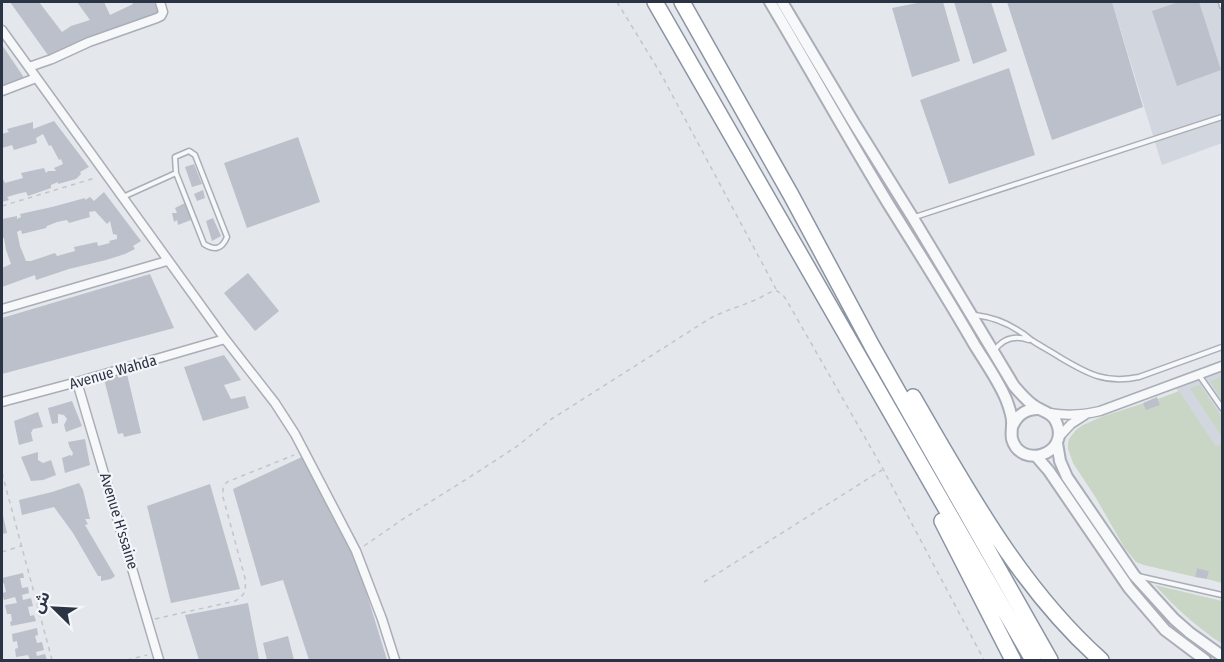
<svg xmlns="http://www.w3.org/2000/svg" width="1224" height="662" viewBox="0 0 1224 662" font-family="'Fira Sans Condensed','Noto Sans Arabic',sans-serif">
<rect width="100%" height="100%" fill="#e4e7ec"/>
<path fill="#d2d6de" d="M 1112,2 L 1222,2 L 1222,143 L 1162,165 Z
M 1222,360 L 1222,458 L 1170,379 Z"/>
<path fill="#c9d6c5" d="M 1222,377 L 1222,400 L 1210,381 Z
M 1200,385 L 1222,418 L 1222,437 L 1190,388 Z
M 1179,391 L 1216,447 L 1222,443 L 1222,583 L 1207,579 L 1209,571 L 1197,568 L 1195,577 L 1144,565 L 1136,562 L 1124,547 L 1096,498 L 1073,463 L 1068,449 L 1068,444 L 1069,439 L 1076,430 L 1083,425 L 1101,417 L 1144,403 L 1160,405 L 1158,399 Z
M 1155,585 L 1222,601 L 1222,644 C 1197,627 1175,608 1155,585 Z"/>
<path fill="#bbc0ca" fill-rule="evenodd" d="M 10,2 L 39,2 L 62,32 L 71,26 L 90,20 L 77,2 L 104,2 L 110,15 L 133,4 L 132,2 L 154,2 L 160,14 L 50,58 Z
M 922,2 L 943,2 L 960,61 L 912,77 L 892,8 Z
M 954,2 L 991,2 L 1007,51 L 973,64 Z
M 1007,2 L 1112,2 L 1143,107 L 1052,140 Z
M 1179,2 L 1199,2 L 1221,70 L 1177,86 L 1152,11 Z
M 2,45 L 23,76 L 23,79 L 2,86 Z
M 1009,68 L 1035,155 L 949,184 L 920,100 Z
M 54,121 L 89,167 L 80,172 L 81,174 L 76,179 L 58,184 L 58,182 L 51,185 L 51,188 L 28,196 L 26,192 L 17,194 L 7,197 L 9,200 L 2,202 L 2,177 L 5,183 L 23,178 L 21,173 L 44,168 L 46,173 L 48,171 L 56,171 L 54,168 L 63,164 L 61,159 L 59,160 L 51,145 L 49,146 L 43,134 L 36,138 L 37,143 L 14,150 L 12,145 L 2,148 L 2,134 L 9,132 L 7,129 L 33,122 L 33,129 Z
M 298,137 L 320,202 L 247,228 L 224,163 Z
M 194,164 L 202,184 L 192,187 L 185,167 Z
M 203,190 L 205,198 L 197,201 L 194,194 Z
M 104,192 L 141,241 L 133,246 L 135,249 L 125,254 L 106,260 L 69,269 L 36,280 L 35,275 L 2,287 L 2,268 L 11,264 L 6,250 L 4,238 L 2,238 L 2,219 L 17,216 L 17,219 L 21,217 L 20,214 L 52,207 L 85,198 L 85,200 L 90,197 L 94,201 ZM 95,211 L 107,224 L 110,221 L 113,234 L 117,235 L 117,239 L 109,241 L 110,243 L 98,246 L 97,242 L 74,247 L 75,251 L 57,256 L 55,253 L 31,261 L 26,261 L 20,246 L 17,232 L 21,230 L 22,234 L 46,228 L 47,226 L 57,222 L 67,220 L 69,223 L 90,217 L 89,212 Z
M 185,203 L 191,220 L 178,225 L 177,220 L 174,222 L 172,213 L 177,213 L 175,208 Z
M 213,218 L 221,236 L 212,241 L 206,221 Z
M 248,273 L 279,311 L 255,331 L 224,293 Z
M 150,274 L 174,328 L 2,374 L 2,318 Z
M 224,355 L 241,380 L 224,385 L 231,399 L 245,396 L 249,408 L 203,421 L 184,367 Z
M 127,374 L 141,433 L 124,437 L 123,433 L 118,434 L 104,379 Z
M 1157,397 L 1160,405 L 1146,410 L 1143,403 Z
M 72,401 L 82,426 L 66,432 L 64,425 L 67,419 L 64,415 L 58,414 L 58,423 L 52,424 L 48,408 Z
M 38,412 L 43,427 L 33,429 L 31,433 L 33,441 L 19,445 L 14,421 Z
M 85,439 L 90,465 L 65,473 L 62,458 L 70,455 L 72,456 L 73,453 L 70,448 L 68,442 Z
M 38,452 L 38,460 L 43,463 L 51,460 L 56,475 L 43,480 L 31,481 L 21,457 Z
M 306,455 L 354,552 L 387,660 L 309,660 L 283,580 L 261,586 L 233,489 Z
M 79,483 L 83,490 L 90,519 L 85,519 L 88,524 L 85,525 L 115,576 L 111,579 L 101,581 L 101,576 L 98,576 L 73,533 L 54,507 L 22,515 L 19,500 L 52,492 Z
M 210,484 L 240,589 L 171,603 L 147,506 Z
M 2,511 L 7,533 L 2,534 Z
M 1197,568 L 1209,571 L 1207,579 L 1195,577 Z
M 23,573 L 24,578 L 20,578 L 22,588 L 28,587 L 29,593 L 22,595 L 23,600 L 31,598 L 33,606 L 28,607 L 30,616 L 34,615 L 36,621 L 11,626 L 10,622 L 12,621 L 11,614 L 7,614 L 5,605 L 17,603 L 15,597 L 4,600 L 2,593 L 6,592 L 4,583 L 2,584 L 2,578 Z
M 248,603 L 259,660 L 199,660 L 185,615 Z
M 37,628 L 38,635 L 35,636 L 37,643 L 42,642 L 44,650 L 36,652 L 37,656 L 45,654 L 47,660 L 30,660 L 28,655 L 16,657 L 15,649 L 18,648 L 17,641 L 13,642 L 12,634 Z
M 288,636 L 294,660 L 267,660 L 263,643 Z"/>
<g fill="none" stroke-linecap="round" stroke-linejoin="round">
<g stroke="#a9aeb7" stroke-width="7">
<path id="service" d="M 1221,2 L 1222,6
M 123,197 L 176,173 L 175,157 L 189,151 L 195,155 L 227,237 C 222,249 215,251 204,244 L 176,173
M 915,217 L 1222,117
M 975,315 C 992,317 1008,323 1022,333 C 1026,335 1029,339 1033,341 C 1042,347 1052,352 1061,358 C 1088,374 1106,384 1139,377 L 1222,347
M 994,351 C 1003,338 1015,335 1029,340
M 1199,375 L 1222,408
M 1138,576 L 1222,595"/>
</g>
<g stroke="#a9aeb7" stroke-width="11">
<path id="minor" d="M 2,30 L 225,339 L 275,403 L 295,434 L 356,551 L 382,619 L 395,660
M 29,67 L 52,59 L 89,42 L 157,18 L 161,16 L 163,12 L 160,2
M 2,91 L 36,78
M 2,309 L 167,261
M 77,382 L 159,660
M 2,402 L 77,382 L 225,339
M 1050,413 C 1067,416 1083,415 1100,411 L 1222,366
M 1059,437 L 1071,424 L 1085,415"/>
</g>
<g stroke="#a9aeb7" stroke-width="14">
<path id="tertiary" d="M 770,2 C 810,69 848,138 889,205 C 918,251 947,297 974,344 C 985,362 998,380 1006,399 C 1009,407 1013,417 1012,425 C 1012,430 1011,434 1012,439 C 1021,470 1069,454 1057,424 C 1053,412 1042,412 1033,405 C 1026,400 1020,393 1014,386 L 913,218 L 854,123 L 782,2
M 1013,425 C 1018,414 1026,409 1038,409
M 1057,443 L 1060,461 L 1067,477 L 1134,575 L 1174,619 L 1190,633 L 1222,656
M 1036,456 L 1049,471 L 1129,588 L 1165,630 L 1205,660"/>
</g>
<g stroke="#8b94a3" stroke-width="18">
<path id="motorway" d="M 655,2 L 1033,660
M 682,2 L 791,195 L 872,346 L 1050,660
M 913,397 C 967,490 1020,588 1101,660
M 942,521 L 1013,660"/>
</g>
<path stroke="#c2c5cb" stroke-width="1.5" stroke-dasharray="4.5 4.5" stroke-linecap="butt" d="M 617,2 L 661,74 L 776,289
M 2,206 L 95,178
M 2,473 L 52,660
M 364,546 L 403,519 L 473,475 L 516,447 L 550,420 L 709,319 C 725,310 743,306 759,298 C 766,295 770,291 777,291 L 783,295 L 787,301 L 883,469 L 984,660
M 2,552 L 21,546
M 704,582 L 882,470
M 155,619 L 235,601 C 246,595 246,590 245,578 L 223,497 L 223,487 L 227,482 L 294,455
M 127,660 L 147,655"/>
<use href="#service" stroke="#f7f8fa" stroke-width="4"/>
<use href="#minor" stroke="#f7f8fa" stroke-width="8"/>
<use href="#tertiary" stroke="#f7f8fa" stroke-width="10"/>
<use href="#motorway" stroke="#fff" stroke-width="15"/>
</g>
<g text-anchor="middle" stroke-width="4.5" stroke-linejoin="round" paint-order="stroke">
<g font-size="15" fill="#2b3445" stroke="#f4f6f9">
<text transform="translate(113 372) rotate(-16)" y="5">Avenue Wahda</text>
<text transform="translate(119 521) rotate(73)" y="5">Avenue H'ssaine</text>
</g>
</g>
<rect width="1224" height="662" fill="none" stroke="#2b3445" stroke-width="6"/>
<g transform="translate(54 608) rotate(294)" stroke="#f4f6f9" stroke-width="4.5" paint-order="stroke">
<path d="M0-4.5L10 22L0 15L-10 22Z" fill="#2b3445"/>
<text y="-9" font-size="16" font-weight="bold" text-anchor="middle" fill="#2b3445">ش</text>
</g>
</svg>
